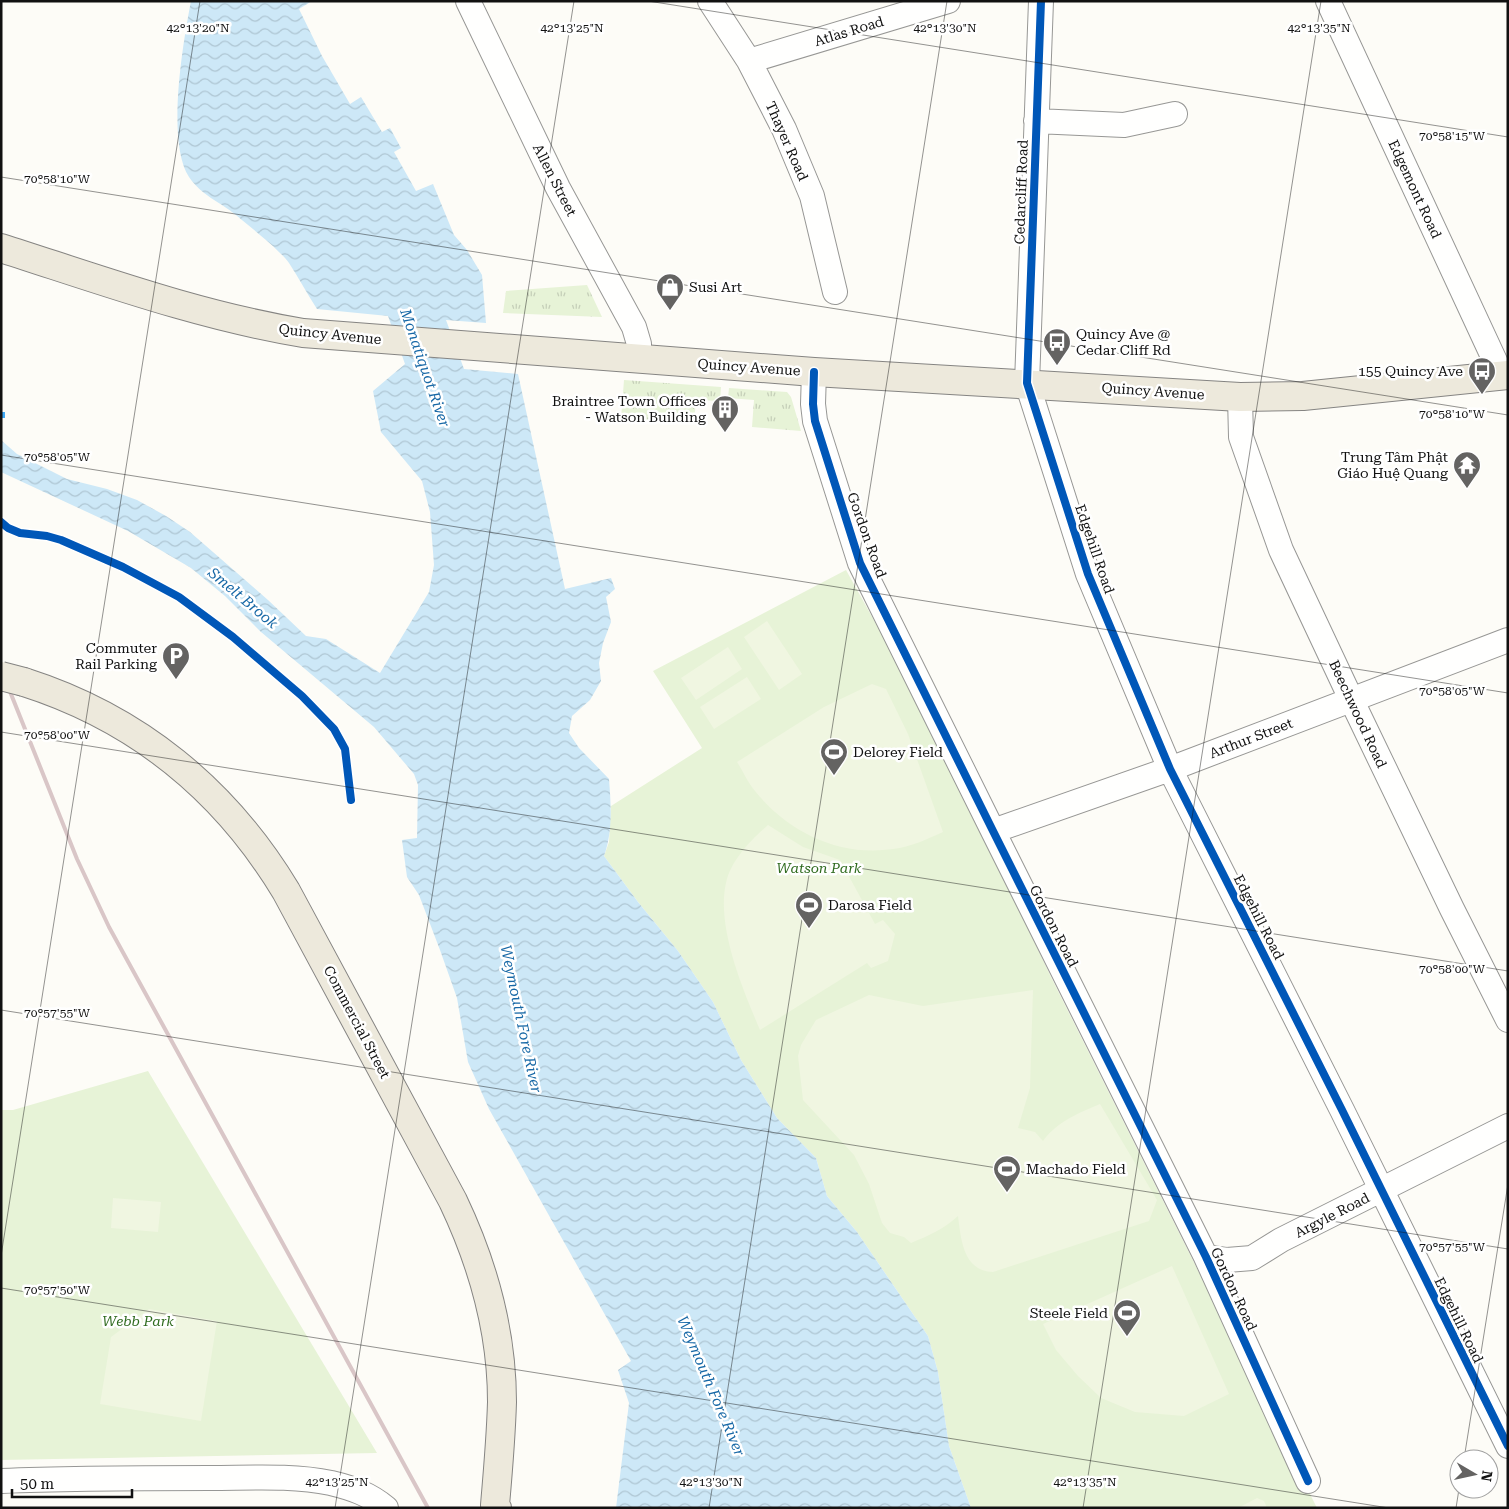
<svg xmlns="http://www.w3.org/2000/svg" width="1509" height="1509" viewBox="0 0 1509 1509" font-family="'Roboto Serif',serif">
<defs>
<pattern id="grass-tufts" width="24" height="20" patternUnits="userSpaceOnUse" patternTransform="scale(1.25)"><rect width="24" height="20" fill="#e7f3d7"/><path d="M3 7l-1-3M5 7V3M7 7l1-3M15 17l-1-3M17 17v-4M19 17l1-3" fill="none" stroke="#c5cfb8"/></pattern>
<pattern id="water-waves" width="16" height="10" patternUnits="userSpaceOnUse" patternTransform="scale(1.25)"><rect width="16" height="10" fill="#cde8f7"/><path d="M0 5q4-4 8 0t8 0" fill="none" stroke="#afc6d3"/></pattern>
</defs>
<rect width="100%" height="100%" fill="#fdfcf7"/>
<path fill="url(#grass-tufts)" d="M 587,285 L 602,317 L 503,313 L 506,291 Z
M 624,380 L 721,387 L 720,401 L 696,400 L 694,423 L 621,419 Z
M 729,388 L 787,392 L 791,397 L 801,431 L 752,427 L 754,400 L 728,398 Z"/>
<path fill="#e7f3d7" d="M 846,570 L 905,676 L 970,805 L 1051,977 L 1317,1508 L 971,1508 L 949,1446 L 938,1372 L 928,1336 L 857,1232 L 827,1196 L 816,1158 L 777,1118 L 741,1060 L 713,1002 L 678,951 L 638,902 L 604,856 L 609,842 L 611,806 L 702,748 L 653,671 Z
M 148,1071 L 377,1453 L 1,1460 L 1,1110 L 13,1110 Z"/>
<path fill="#f0f6e1" d="M 767,621 L 802,674 L 779,690 L 744,637 Z
M 728,647 L 742,669 L 696,700 L 681,678 Z
M 747,677 L 761,699 L 714,729 L 700,707 Z
M 872,684 L 886,689 L 908,734 L 943,832 C 927,839 911,847 893,849 C 839,857 788,832 755,791 C 748,783 743,771 737,762 L 824,707 Z
M 768,825 L 803,847 L 840,860 L 875,924 L 883,920 L 895,934 L 888,961 L 871,968 L 867,963 L 760,1030 C 743,990 716,927 726,883 C 731,860 751,840 768,825 Z
M 1033,990 L 1030,1088 L 1018,1128 L 1035,1132 L 1043,1141 C 1057,1122 1078,1113 1100,1104 L 1157,1200 L 1149,1221 L 993,1272 C 963,1271 961,1239 958,1216 C 944,1229 928,1236 911,1243 L 904,1237 L 890,1233 L 882,1223 L 869,1184 L 854,1155 L 803,1100 L 798,1056 L 801,1045 L 816,1020 L 869,995 L 923,1006 Z
M 113,1198 L 161,1202 L 158,1232 L 111,1228 Z
M 1172,1266 L 1229,1394 L 1184,1416 L 1135,1412 L 1101,1398 L 1078,1376 L 1056,1350 L 1043,1324 Z
M 149,1309 L 217,1321 L 201,1421 L 100,1404 L 111,1337 Z
M 1257,1498 L 1264,1501 L 1267,1508 L 1238,1508 Z"/>
<path fill="url(#water-waves)" d="M 191,1 L 312,1 L 299,9 L 322,56 L 350,104 L 361,97 L 382,132 L 390,128 L 401,148 L 394,152 L 416,191 L 433,184 L 454,235 L 467,250 L 482,275 L 486,323 L 446,320 L 464,369 L 518,374 L 565,589 L 611,578 L 615,589 L 606,597 L 611,622 L 603,643 L 599,663 L 601,681 L 590,700 L 572,716 L 569,733 L 579,748 L 609,779 C 611,805 613,831 604,856 L 638,902 L 678,951 L 713,1002 L 741,1060 L 777,1118 L 816,1158 L 827,1196 L 857,1232 L 928,1336 L 938,1372 L 949,1446 L 971,1508 L 616,1508 L 629,1403 L 618,1370 L 631,1361 L 489,1109 L 468,1062 L 457,998 L 440,950 L 419,895 L 407,877 L 402,840 L 417,838 L 418,785 L 414,774 L 374,727 L 261,632 L 225,596 L 191,568 L 128,531 L 1,472 L 1,440 L 17,454 L 67,479 L 107,489 L 137,500 L 166,516 L 190,532 L 268,600 L 306,636 L 326,639 L 380,673 L 429,592 L 434,565 L 430,512 L 422,481 L 381,432 L 373,391 L 405,364 L 388,316 L 317,309 C 307,294 299,278 289,263 C 278,248 251,228 236,215 C 220,202 201,195 189,177 C 166,142 183,42 191,1 Z"/>
<g fill="none" stroke-linecap="round" stroke-linejoin="round">
<g stroke="#979795" stroke-width="26">
<path id="minor" d="M 468,1 L 558,188 L 634,327 L 639,344 L 639,358
M 710,1 L 749,61 L 784,129 L 812,196 L 835,292
M 1041,1 L 1027,383 L 1088,574 L 1170,769 L 1342,1110 L 1508,1446
M 1328,1 L 1502,376
M 749,61 L 948,1
M 1036,121 L 1124,125 L 1175,114
M 814,372 L 813,404 L 815,421 L 860,563 L 993,831 L 1206,1257 L 1308,1481
M 1240,397 L 1241,437 L 1281,550 L 1351,699 L 1452,909 L 1508,1020
M 993,831 L 1170,769 L 1508,640
M 1206,1257 L 1227,1260 L 1252,1258 L 1281,1240 L 1508,1126
M 1,1481 C 71,1478 141,1478 210,1478 C 250,1478 292,1475 331,1483 C 352,1488 369,1494 386,1508"/>
</g>
<g stroke="#858482" stroke-width="30">
<path id="major" d="M 1,248 C 101,280 200,316 303,333 L 814,372 L 1240,397 L 1303,396 L 1508,375
M 24,682 C 137,718 225,790 286,891 L 453,1201 C 483,1264 502,1332 502,1402 C 501,1437 498,1471 495,1505 L 497,1508"/>
</g>
<use href="#minor" stroke="#fffffe" stroke-width="24"/>
<use href="#major" stroke="#ede9dc" stroke-width="28"/>
<path stroke="#d9c6c7" stroke-width="4" d="M 1,669 L 77,859 L 109,927 L 428,1508"/>
<g stroke="#858482" stroke-width="30" stroke-linecap="butt">
<path id="major-bridge" d="M 1,676 L 24,682"/>
</g>
<use href="#major-bridge" stroke="#ede9dc" stroke-width="28"/>
<path stroke="#3fa9f5" stroke-width="6" stroke-dasharray="12 6" stroke-linecap="butt" d="M 1,415 L 5,415"/>
<g stroke="#fff" stroke-width="11">
<path id="cycleway" d="M 1041,1 L 1027,383 L 1088,574 L 1170,769 L 1342,1110 L 1508,1446
M 814,372 L 813,404 L 815,421 L 860,563 L 993,831 L 1206,1257 L 1308,1481
M 1,522 L 8,528 L 20,533 L 47,536 L 61,540 L 123,567 L 179,597 L 233,637 L 302,696 L 334,729 L 345,749 L 351,800"/>
</g>
<use href="#cycleway" stroke="#0057b8" stroke-width="8"/>
</g>
<path fill="none" stroke="#111" stroke-width="1" stroke-opacity="0.45" d="M 648,1 L 1508,137M 1,177 L 1508,415M 1,455 L 1508,693M 1,732 L 1508,971M 1,1010 L 1508,1249M 1,1256 L 200,1M 1,1288 L 1389,1508M 1464,1459 L 1508,1184M 335,1508 L 574,1M 709,1508 L 947,1M 1083,1508 L 1321,1M 1456,1508 L 1459,1489"/>
<defs>
<g id="shop-pin" transform="scale(1.4375)"><path d="M0 17L-7.5 6A9.5 9.5 0 1 1 7.5 6Z" fill="#646362" stroke="#fff"/><path d="M-5-2.5h2.3a2.7 3.5 0 0 1 5.4 0H5L5.5 6h-11ZM-1.5-2.5h3a1.5 2.3 0 0 0-3 0Z" fill="#fff"/></g>
<g id="bus-pin" transform="scale(1.4375)"><path d="M0 17L-7.5 6A9.5 9.5 0 1 1 7.5 6Z" fill="#646362" stroke="#fff"/><path d="M-5-6H5V4H4V6H2V4H-2V6H-4V4H-5ZM-3.5-4V0h7V-4ZM-3.5 1.2v1.5H-2V1.2ZM2 1.2v1.5H3.5V1.2Z" fill="#fff"/></g>
<g id="building-pin" transform="scale(1.4375)"><path d="M0 17L-7.5 6A9.5 9.5 0 1 1 7.5 6Z" fill="#646362" stroke="#fff"/><path d="M-4-6H4V6H1V3H-1V6H-4ZM-2.5-4.3h1.7v1.8h-1.7ZM.8-4.3h1.7v1.8H.8ZM-2.5-1h1.7V.8h-1.7ZM.8-1h1.7V.8H.8Z" fill="#fff"/></g>
<g id="temple-pin" transform="scale(1.4375)"><path d="M0 17L-7.5 6A9.5 9.5 0 1 1 7.5 6Z" fill="#646362" stroke="#fff"/><path d="M0-6L5-2H3V0L6.5 2.5H4V6H1.5V3h-3V6H-4V2.5H-6.5L-3 0V-2H-5Z" fill="#fff"/></g>
<g id="parking-pin" transform="scale(1.4375)"><path d="M0 17L-7.5 6A9.5 9.5 0 1 1 7.5 6Z" fill="#646362" stroke="#fff"/><path d="M-3.5-5.5H1a3.5 3.5 0 0 1 0 7H-1V5.5H-3.5ZM-1-3.4V-.6H.8a1.4 1.4 0 0 0 0-2.8Z" fill="#fff"/></g>
<g id="stadium-pin" transform="scale(1.4375)"><path d="M0 17L-7.5 6A9.5 9.5 0 1 1 7.5 6Z" fill="#646362" stroke="#fff"/><path d="M0-5a6.5 5 0 1 0 0 10a6.5 5 0 1 0 0-10ZM-3.5-1.8h7v3.6h-7Z" fill="#fff"/></g>
</defs>
<g fill-rule="evenodd">
<use href="#shop-pin" x="670" y="287"/>
<use href="#bus-pin" x="1057" y="342"/>
<use href="#bus-pin" x="1482" y="371"/>
<use href="#building-pin" x="725" y="409"/>
<use href="#temple-pin" x="1467" y="465"/>
<use href="#parking-pin" x="176" y="656"/>
<use href="#stadium-pin" x="834" y="752"/>
<use href="#stadium-pin" x="809" y="905"/>
<use href="#stadium-pin" x="1007" y="1169"/>
<use href="#stadium-pin" x="1127" y="1313"/>
</g>
<g text-anchor="middle" stroke-width="5" stroke-linejoin="round" paint-order="stroke">
<g font-size="14" fill="#111" stroke="#fff">
<text transform="translate(849 31) rotate(-17)" y="5">Atlas Road</text>
<text transform="translate(787 141) rotate(66)" y="5">Thayer Road</text>
<text transform="translate(555 180) rotate(63)" y="5">Allen Street</text>
<text transform="translate(1415 189) rotate(65)" y="5">Edgemont Road</text>
<text transform="translate(1021 192) rotate(-88)" y="5">Cedarcliff Road</text>
<text transform="translate(330 334) rotate(6)" y="5">Quincy Avenue</text>
<text transform="translate(749 367) rotate(4)" y="5">Quincy Avenue</text>
<text transform="translate(1153 391) rotate(4)" y="5">Quincy Avenue</text>
<text transform="translate(867 535) rotate(70)" y="5">Gordon Road</text>
<text transform="translate(1095 549) rotate(71)" y="5">Edgehill Road</text>
<text transform="translate(1358 714) rotate(65)" y="5">Beechwood Road</text>
<text transform="translate(1251 738) rotate(-21)" y="5">Arthur Street</text>
<text transform="translate(1259 917) rotate(63)" y="5">Edgehill Road</text>
<text transform="translate(1054 926) rotate(63)" y="5">Gordon Road</text>
<text transform="translate(357 1022) rotate(62)" y="5">Commercial Street</text>
<text transform="translate(1332 1215) rotate(-27)" y="5">Argyle Road</text>
<text transform="translate(1234 1289) rotate(65)" y="5">Gordon Road</text>
<text transform="translate(1459 1320) rotate(64)" y="5">Edgehill Road</text>
</g>
<g font-size="14" fill="#111" stroke="#fff" text-anchor="start">
<text x="689" y="292">Susi Art</text>
<text x="1076" y="339">Quincy Ave @<tspan x="1076" dy="16">Cedar Cliff Rd</tspan></text>
<text x="1463" y="376" text-anchor="end">155 Quincy Ave</text>
<text x="706" y="406" text-anchor="end">Braintree Town Offices<tspan x="706" dy="16">- Watson Building</tspan></text>
<text x="1448" y="462" text-anchor="end">Trung Tâm Phật<tspan x="1448" dy="16">Giáo Huệ Quang</tspan></text>
<text x="157" y="653" text-anchor="end">Commuter<tspan x="157" dy="16">Rail Parking</tspan></text>
<text x="853" y="757">Delorey Field</text>
<text x="828" y="910">Darosa Field</text>
<text x="1026" y="1174">Machado Field</text>
<text x="1108" y="1318" text-anchor="end">Steele Field</text>
</g>
<g font-size="14" font-style="italic" fill="#2f6b1f" stroke="#fff">
<text x="819" y="873">Watson Park</text>
<text x="138" y="1326">Webb Park</text>
</g>
<g font-size="15" font-style="italic" fill="#1768a6" stroke="#fff">
<text transform="translate(425 368) rotate(71)" y="5">Monatiquot River</text>
<text transform="translate(243 598) rotate(40)" y="5">Smelt Brook</text>
<text transform="translate(521 1019) rotate(78)" y="5">Weymouth Fore River</text>
<text transform="translate(711 1386) rotate(67)" y="5">Weymouth Fore River</text>
</g>
</g>
<g font-size="12" text-anchor="middle" fill="#111" stroke="#fff" stroke-width="5" stroke-linejoin="round" paint-order="stroke">
<text x="198" y="32">42°13'20"N</text>
<text x="572" y="32">42°13'25"N</text>
<text x="945" y="32">42°13'30"N</text>
<text x="1319" y="32">42°13'35"N</text>
<text x="1452" y="140">70°58'15"W</text>
<text x="57" y="183">70°58'10"W</text>
<text x="1452" y="418">70°58'10"W</text>
<text x="57" y="461">70°58'05"W</text>
<text x="1452" y="695">70°58'05"W</text>
<text x="57" y="739">70°58'00"W</text>
<text x="1452" y="973">70°58'00"W</text>
<text x="57" y="1017">70°57'55"W</text>
<text x="1452" y="1251">70°57'55"W</text>
<text x="57" y="1294">70°57'50"W</text>
<text x="337" y="1486">42°13'25"N</text>
<text x="711" y="1486">42°13'30"N</text>
<text x="1085" y="1486">42°13'35"N</text>
</g>
<rect width="1509" height="1509" fill="none" stroke="#111111" stroke-width="5"/>
<g transform="translate(1474 1474) rotate(99)"><circle r="24" fill="#ffffff" stroke="#a0a0a0"/>
<path d="M0-4L9 19L0 12L-9 19Z" fill="#646362"/>
<text y="-8" font-size="14" font-weight="bold" text-anchor="middle" fill="#111111">N</text>
</g>
<path d="M12 1489v8h120v-8" fill="none" stroke="#111111" stroke-width="2.5"/>
<text x="20" y="1489" font-size="15" fill="#111111" stroke="#ffffff" stroke-width="4" paint-order="stroke">50 m</text>
</svg>
